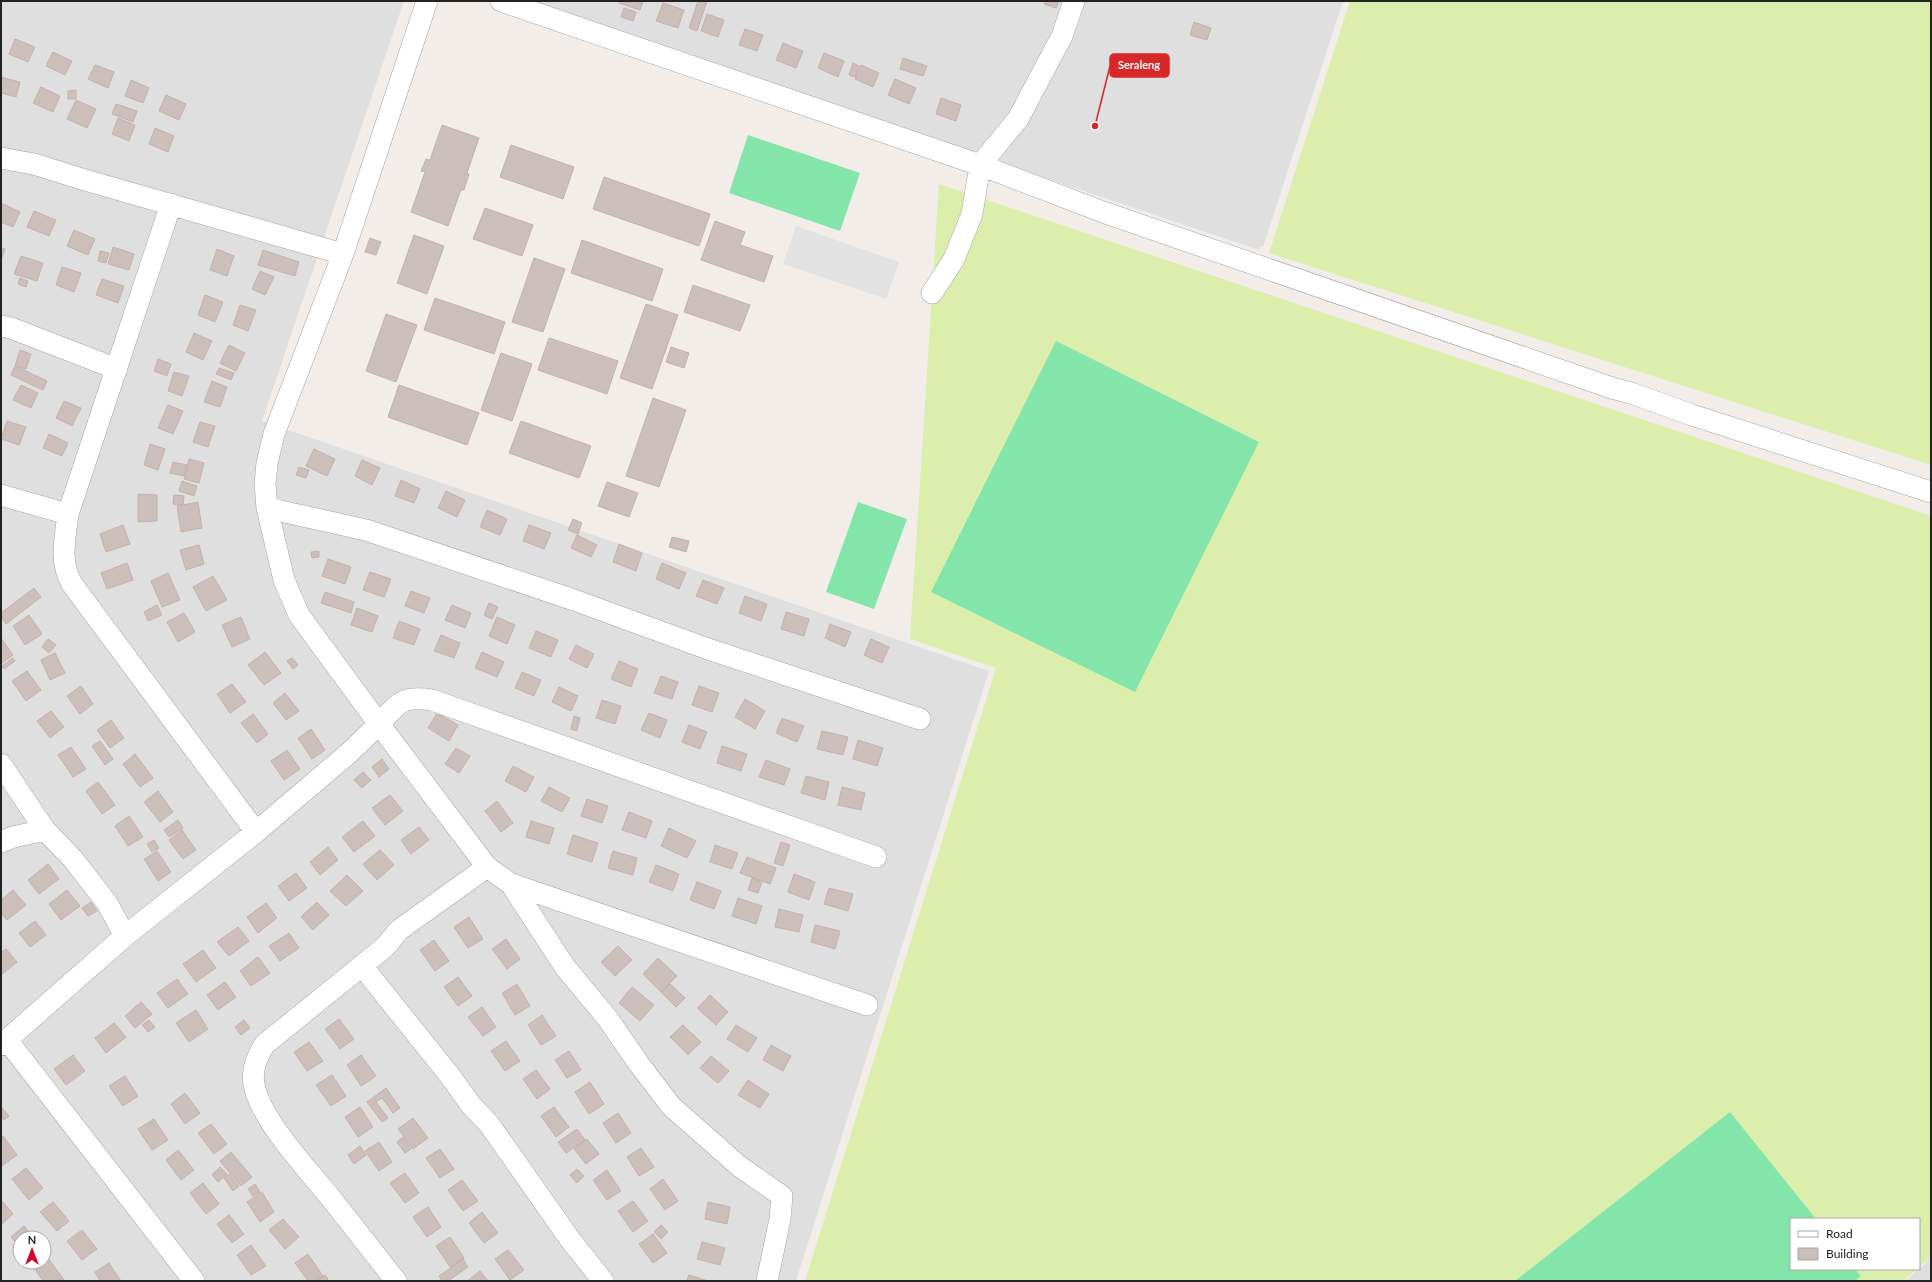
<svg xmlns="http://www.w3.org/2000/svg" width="1932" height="1282" viewBox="0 0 1932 1282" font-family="Lato,sans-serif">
<rect width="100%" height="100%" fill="#f2ede8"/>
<path fill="#e0dfdf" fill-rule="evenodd" d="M 1,1 L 404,1 L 262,421 L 989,671 L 796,1281 L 1,1281 ZM 20,1238 L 44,1238 L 44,1262 L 20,1262 Z
M 503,1 L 1343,1 L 1263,247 L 1261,246 L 1259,250 L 944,144 Z
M 1931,1258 L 1931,1281 L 1905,1281 L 1919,1269 Z"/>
<path fill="#dbeeac" d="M 1350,1 L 1931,1 L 1931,465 L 1269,253 Z
M 939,184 L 1931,516 L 1931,1257 L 1919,1267 L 1919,1219 L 1791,1219 L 1791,1269 L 1917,1269 L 1903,1281 L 805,1281 L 996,668 L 910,639 Z"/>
<path fill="#83e5aa" d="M 748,135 L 860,173 L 840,231 L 729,193 Z
M 1056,341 L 1259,442 L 1135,692 L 931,592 Z
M 858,502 L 907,519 L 874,609 L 826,592 Z
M 1730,1112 L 1816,1219 L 1791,1219 L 1791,1269 L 1855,1269 L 1861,1276 L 1855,1281 L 1515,1281 Z"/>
<path fill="#e2e2e2" d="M 796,226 L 899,262 L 886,299 L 783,264 Z"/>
<path fill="#cbbebb" stroke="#c5b0a9" d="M 619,1 L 643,1 L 640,10 L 619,3 Z
M 698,1 L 707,1 L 697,31 L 689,28 Z
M 1046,1 L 1059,1 L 1056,8 L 1044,4 Z
M 663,3 L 684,10 L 678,28 L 656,21 Z
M 624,8 L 636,12 L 633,21 L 621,17 Z
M 707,14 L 724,20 L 718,37 L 701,31 Z
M 1194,22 L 1211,28 L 1207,40 L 1190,35 Z
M 745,29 L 763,35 L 757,51 L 739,45 Z
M 15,39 L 35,47 L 28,62 L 9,54 Z
M 783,43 L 803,51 L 796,68 L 776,60 Z
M 53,52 L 72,61 L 65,75 L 46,66 Z
M 824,53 L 844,61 L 838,77 L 818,68 Z
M 903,58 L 927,66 L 923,76 L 900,69 Z
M 853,63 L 859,66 L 855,77 L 849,75 Z
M 95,65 L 114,72 L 108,88 L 88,79 Z
M 861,65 L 879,73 L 873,87 L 855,79 Z
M 1,77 L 20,82 L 16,97 L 1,93 Z
M 895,79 L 916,88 L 909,104 L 888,95 Z
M 131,80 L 149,88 L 143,103 L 125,96 Z
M 41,87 L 60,96 L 53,112 L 33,103 Z
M 76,90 L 76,99 L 68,99 L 68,91 Z
M 166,95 L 186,104 L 179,120 L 159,111 Z
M 941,98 L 961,105 L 956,121 L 936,114 Z
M 76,100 L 96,109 L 87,128 L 67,119 Z
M 116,104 L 137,111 L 133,122 L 112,114 Z
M 118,118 L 135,125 L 129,141 L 112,134 Z
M 442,125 L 479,138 L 467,173 L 469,174 L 464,190 L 461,190 L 448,226 L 411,212 L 425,172 L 421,171 L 426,159 L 430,160 Z
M 155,128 L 174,136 L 168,152 L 149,144 Z
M 511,145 L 574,167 L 563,199 L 500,177 Z
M 604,177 L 710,214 L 699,246 L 593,209 Z
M 1,203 L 20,212 L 13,227 L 1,222 Z
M 485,208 L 533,225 L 522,256 L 473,239 Z
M 34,211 L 56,220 L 49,236 L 27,227 Z
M 715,221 L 745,232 L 740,245 L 773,256 L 764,282 L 701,260 Z
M 74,230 L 95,239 L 88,255 L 67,246 Z
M 414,235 L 444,246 L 427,294 L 397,283 Z
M 370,238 L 381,242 L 376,255 L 365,252 Z
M 582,240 L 663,269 L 652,301 L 571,273 Z
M 113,247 L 134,254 L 129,270 L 108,264 Z
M 1,248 L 5,249 L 1,260 Z
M 217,249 L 234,256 L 227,276 L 210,270 Z
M 263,250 L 299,262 L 295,276 L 258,265 Z
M 100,251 L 109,253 L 106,263 L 98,261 Z
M 21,256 L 43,263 L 37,281 L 14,274 Z
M 534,258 L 565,269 L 543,332 L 512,322 Z
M 62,267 L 81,273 L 74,292 L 56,285 Z
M 260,271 L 274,277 L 265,295 L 252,289 Z
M 20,278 L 28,281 L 26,287 L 18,284 Z
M 102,279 L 124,286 L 118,303 L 96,295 Z
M 693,285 L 750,305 L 740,331 L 684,312 Z
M 205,295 L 223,302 L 215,322 L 198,315 Z
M 435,298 L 505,322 L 494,354 L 424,330 Z
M 646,304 L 678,315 L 652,389 L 620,378 Z
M 240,305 L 256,310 L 248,331 L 233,325 Z
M 386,314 L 417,325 L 396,382 L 366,371 Z
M 194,333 L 212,341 L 203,360 L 186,352 Z
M 549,338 L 618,361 L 607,394 L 538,370 Z
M 229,345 L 245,353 L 236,371 L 220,363 Z
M 671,347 L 689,353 L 684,368 L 666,362 Z
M 20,350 L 31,354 L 26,369 L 15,366 Z
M 501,353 L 532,364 L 512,421 L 481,410 Z
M 158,359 L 171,364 L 167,376 L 154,371 Z
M 15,366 L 47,381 L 43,390 L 11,375 Z
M 219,368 L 234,373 L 231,380 L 216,374 Z
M 174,372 L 189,376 L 182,396 L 168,391 Z
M 212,381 L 227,387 L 220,407 L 204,402 Z
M 21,385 L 38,393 L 31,408 L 13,400 Z
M 399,385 L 479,413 L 467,445 L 388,417 Z
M 653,398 L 686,410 L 659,487 L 626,476 Z
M 64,401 L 81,408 L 72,426 L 56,418 Z
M 168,405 L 183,411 L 173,434 L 158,428 Z
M 7,421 L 26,427 L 19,445 L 1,439 Z
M 521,421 L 591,446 L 579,478 L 509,453 Z
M 200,422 L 215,426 L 208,447 L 193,442 Z
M 49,434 L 68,443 L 62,456 L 43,448 Z
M 150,444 L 165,449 L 158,470 L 144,465 Z
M 314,449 L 335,459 L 327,476 L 306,466 Z
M 189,459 L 204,463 L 199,483 L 184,479 Z
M 362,460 L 380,468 L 372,485 L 355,476 Z
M 173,462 L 187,465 L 184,476 L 170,473 Z
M 299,467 L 309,470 L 306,478 L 296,475 Z
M 401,480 L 420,489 L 414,503 L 395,496 Z
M 182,481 L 197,486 L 194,496 L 179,491 Z
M 607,482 L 638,493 L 629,517 L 598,506 Z
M 446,491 L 465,500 L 457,517 L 438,508 Z
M 138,494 L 157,495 L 157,521 L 138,522 Z
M 174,495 L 184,496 L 183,505 L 173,504 Z
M 198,502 L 202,528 L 181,532 L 177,506 Z
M 487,510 L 507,519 L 500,535 L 480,527 Z
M 573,519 L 582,523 L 578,534 L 568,530 Z
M 123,525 L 130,544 L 106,552 L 100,534 Z
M 529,525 L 551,533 L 544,549 L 523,541 Z
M 577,535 L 597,545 L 591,557 L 571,548 Z
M 672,537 L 689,541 L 686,552 L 669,547 Z
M 619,544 L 642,553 L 636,571 L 613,562 Z
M 199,545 L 204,564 L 186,570 L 180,550 Z
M 319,551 L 319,557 L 312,558 L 311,552 Z
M 328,559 L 351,567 L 345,584 L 322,576 Z
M 127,563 L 133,580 L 107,589 L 101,573 Z
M 662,563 L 686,573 L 679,589 L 656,579 Z
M 370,572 L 391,579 L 384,597 L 363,590 Z
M 168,573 L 180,600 L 162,607 L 151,581 Z
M 213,576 L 227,600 L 206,611 L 193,587 Z
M 703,580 L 724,588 L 717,604 L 696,596 Z
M 34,588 L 41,597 L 6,624 L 1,617 L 1,613 Z
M 411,591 L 430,598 L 424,613 L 405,606 Z
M 325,592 L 354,602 L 351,613 L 321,603 Z
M 745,596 L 767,604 L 761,621 L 739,613 Z
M 489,603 L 498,607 L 492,619 L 484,615 Z
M 157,605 L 162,615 L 148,621 L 144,612 Z
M 452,605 L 471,613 L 465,628 L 445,620 Z
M 357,608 L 378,616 L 372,632 L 351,625 Z
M 786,612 L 809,619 L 804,636 L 781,629 Z
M 184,613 L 195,632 L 178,642 L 167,622 Z
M 29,615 L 42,634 L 25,645 L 13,626 Z
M 241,617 L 250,639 L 232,647 L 222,625 Z
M 497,617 L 515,625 L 507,644 L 489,636 Z
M 399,621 L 420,629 L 414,645 L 393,638 Z
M 830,624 L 851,632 L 845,647 L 825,638 Z
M 536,631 L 558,640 L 551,657 L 529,648 Z
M 441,635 L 460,643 L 454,658 L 434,651 Z
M 1,638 L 13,655 L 1,664 Z
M 48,639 L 56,645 L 49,653 L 42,647 Z
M 871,639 L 889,647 L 882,663 L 864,655 Z
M 576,645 L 594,654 L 587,668 L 569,659 Z
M 265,652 L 281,673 L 264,685 L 248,665 Z
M 482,652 L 504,662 L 497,677 L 475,668 Z
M 55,653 L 65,673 L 50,680 L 41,660 Z
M 13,658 L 15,661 L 4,669 L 2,666 Z
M 292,658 L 298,665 L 293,669 L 287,661 Z
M 619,661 L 638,669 L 631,687 L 611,679 Z
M 27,671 L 41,690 L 26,701 L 12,681 Z
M 522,672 L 541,680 L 534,696 L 515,688 Z
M 661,676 L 678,682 L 672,699 L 654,693 Z
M 232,684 L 246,702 L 230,713 L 217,694 Z
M 81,686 L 93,704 L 80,714 L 67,696 Z
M 699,686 L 719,693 L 712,712 L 692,705 Z
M 559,687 L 578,696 L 571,711 L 552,702 Z
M 285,693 L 299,711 L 286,720 L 273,703 Z
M 745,699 L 765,711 L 755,729 L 735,717 Z
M 602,700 L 621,706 L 615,724 L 596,718 Z
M 51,711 L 64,727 L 50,738 L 37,721 Z
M 437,713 L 458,725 L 449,741 L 428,728 Z
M 649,713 L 667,720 L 660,738 L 641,730 Z
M 253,714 L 268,734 L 257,743 L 241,723 Z
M 574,716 L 580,718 L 577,731 L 571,729 Z
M 782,718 L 804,726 L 797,742 L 776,733 Z
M 111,720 L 124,738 L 110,748 L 97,730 Z
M 689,725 L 707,732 L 700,749 L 682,742 Z
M 311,729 L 325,750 L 312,759 L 298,738 Z
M 822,731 L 848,737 L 843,755 L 817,749 Z
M 858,740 L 883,748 L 877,766 L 853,759 Z
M 100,741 L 113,759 L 105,765 L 92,746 Z
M 722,746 L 747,754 L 741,771 L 717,763 Z
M 71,747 L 86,769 L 73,777 L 58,755 Z
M 456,748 L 470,756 L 459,773 L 445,764 Z
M 287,750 L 300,769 L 284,780 L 271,761 Z
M 135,754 L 153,778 L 140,787 L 123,764 Z
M 382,759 L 389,769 L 379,777 L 372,767 Z
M 766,760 L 790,769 L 784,785 L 759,777 Z
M 513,766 L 534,777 L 526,792 L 505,781 Z
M 363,772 L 371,780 L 362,788 L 354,780 Z
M 806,776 L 829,782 L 825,800 L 801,793 Z
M 98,782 L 115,805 L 102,814 L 86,791 Z
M 549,787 L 570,798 L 562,812 L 541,801 Z
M 842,787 L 865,793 L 861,810 L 838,805 Z
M 158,791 L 173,812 L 160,822 L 144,802 Z
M 390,795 L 403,811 L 385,825 L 372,808 Z
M 587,799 L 608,806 L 602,823 L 581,816 Z
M 497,801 L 513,823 L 501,832 L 485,811 Z
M 629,812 L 652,821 L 646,838 L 622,830 Z
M 129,816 L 143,837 L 128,846 L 115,826 Z
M 178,820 L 183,828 L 169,837 L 164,830 Z
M 363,821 L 375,836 L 354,852 L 342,837 Z
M 531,821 L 554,828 L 549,844 L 526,837 Z
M 419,827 L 429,840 L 411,854 L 401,840 Z
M 669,828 L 696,841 L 687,858 L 661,846 Z
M 182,830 L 196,850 L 183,859 L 169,840 Z
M 573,835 L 598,843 L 592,862 L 567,854 Z
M 154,840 L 159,848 L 152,852 L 147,844 Z
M 781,842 L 790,845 L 783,866 L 774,863 Z
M 715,845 L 738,853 L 732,869 L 710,862 Z
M 328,847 L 338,860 L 320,875 L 310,862 Z
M 380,850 L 394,865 L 377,880 L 363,864 Z
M 157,851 L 171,872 L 158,881 L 144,859 Z
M 613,851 L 637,858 L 633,875 L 608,868 Z
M 747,857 L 776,868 L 770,884 L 740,873 Z
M 48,864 L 59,879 L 39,894 L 28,880 Z
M 656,865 L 679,874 L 673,891 L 649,882 Z
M 296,873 L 307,888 L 289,901 L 278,886 Z
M 794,874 L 815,882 L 809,900 L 788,892 Z
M 347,875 L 363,891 L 346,906 L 330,891 Z
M 752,878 L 762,882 L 758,893 L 748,890 Z
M 697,882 L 721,891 L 714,909 L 690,900 Z
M 829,888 L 853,894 L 848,911 L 824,904 Z
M 13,890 L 26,905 L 7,920 L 1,913 L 1,900 Z
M 67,890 L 80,906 L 61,920 L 49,904 Z
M 738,898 L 762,906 L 756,924 L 732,916 Z
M 91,902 L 97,911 L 88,916 L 82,908 Z
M 317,902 L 329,915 L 313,930 L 301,917 Z
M 266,903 L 277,918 L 258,933 L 247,917 Z
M 779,909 L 803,915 L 799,932 L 775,927 Z
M 469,917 L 483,939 L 468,948 L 454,927 Z
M 35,921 L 46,935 L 30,947 L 19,933 Z
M 815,925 L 840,931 L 835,949 L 811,942 Z
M 238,927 L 249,941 L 229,956 L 217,942 Z
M 289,933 L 299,948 L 280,961 L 269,946 Z
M 506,939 L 520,959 L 507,969 L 492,949 Z
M 434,940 L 449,961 L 435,971 L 420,950 Z
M 618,946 L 632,960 L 615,976 L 601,962 Z
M 6,949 L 17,962 L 1,975 L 1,953 Z
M 203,950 L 216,968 L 196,982 L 183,964 Z
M 258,957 L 270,973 L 251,986 L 240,971 Z
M 658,958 L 677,976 L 661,992 L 643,974 Z
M 458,977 L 472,996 L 458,1006 L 444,987 Z
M 177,979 L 188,994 L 168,1008 L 157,993 Z
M 225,982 L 236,997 L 218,1010 L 207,995 Z
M 517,984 L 530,1006 L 515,1015 L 502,993 Z
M 670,984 L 685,998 L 676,1007 L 661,992 Z
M 632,987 L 654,1005 L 640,1021 L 619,1003 Z
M 710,995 L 728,1012 L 716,1025 L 697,1008 Z
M 141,1002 L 152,1014 L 135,1028 L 125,1016 Z
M 482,1007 L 496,1027 L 483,1036 L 468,1017 Z
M 196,1010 L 208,1029 L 189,1042 L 176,1023 Z
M 542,1015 L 556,1036 L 541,1045 L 528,1025 Z
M 339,1019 L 354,1039 L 340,1049 L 325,1029 Z
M 149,1020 L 155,1027 L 148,1032 L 142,1025 Z
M 244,1020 L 250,1028 L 241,1035 L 235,1027 Z
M 114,1023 L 126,1037 L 106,1053 L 95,1038 Z
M 683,1025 L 701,1042 L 688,1055 L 670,1037 Z
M 736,1025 L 757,1038 L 748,1052 L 727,1039 Z
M 506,1041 L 520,1061 L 505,1071 L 491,1051 Z
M 309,1042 L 323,1061 L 307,1071 L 294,1052 Z
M 771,1045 L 791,1056 L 783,1071 L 763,1060 Z
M 569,1051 L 581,1070 L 567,1078 L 555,1060 Z
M 73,1055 L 85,1071 L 66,1085 L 54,1069 Z
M 361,1055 L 376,1076 L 361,1086 L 347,1065 Z
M 711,1056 L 729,1071 L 718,1083 L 700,1068 Z
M 536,1070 L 550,1089 L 537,1099 L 523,1079 Z
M 332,1075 L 346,1096 L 331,1106 L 316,1085 Z
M 125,1076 L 138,1096 L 123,1106 L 109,1086 Z
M 748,1080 L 769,1094 L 760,1108 L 738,1095 Z
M 590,1082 L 604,1104 L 589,1114 L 575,1092 Z
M 386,1088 L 400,1108 L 393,1113 L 382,1098 L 376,1102 L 388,1118 L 382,1122 L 367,1102 Z
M 185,1093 L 200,1113 L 185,1124 L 171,1104 Z
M 1,1107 L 9,1116 L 4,1120 L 1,1116 Z
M 360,1107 L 373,1127 L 358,1137 L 345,1117 Z
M 554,1107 L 569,1127 L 556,1137 L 541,1116 Z
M 618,1113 L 631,1133 L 616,1143 L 603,1123 Z
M 413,1118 L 428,1138 L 413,1149 L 398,1129 Z
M 154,1119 L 168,1140 L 152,1150 L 138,1129 Z
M 211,1124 L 227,1144 L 214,1154 L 198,1133 Z
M 577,1129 L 585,1140 L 566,1153 L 558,1142 Z
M 3,1136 L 17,1155 L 2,1166 L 1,1137 Z
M 403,1137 L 411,1149 L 405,1153 L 397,1142 Z
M 587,1139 L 599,1154 L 586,1164 L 574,1149 Z
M 379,1142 L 392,1162 L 379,1171 L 365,1151 Z
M 360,1146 L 366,1155 L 354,1164 L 348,1155 Z
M 641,1148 L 654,1167 L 639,1176 L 627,1157 Z
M 440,1149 L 454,1169 L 440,1178 L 426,1158 Z
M 178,1150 L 194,1170 L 181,1180 L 166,1160 Z
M 231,1152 L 252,1177 L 241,1186 L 220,1161 Z
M 220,1167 L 227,1174 L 218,1182 L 212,1175 Z
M 26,1168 L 43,1188 L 29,1200 L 12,1179 Z
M 577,1169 L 584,1176 L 577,1183 L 570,1175 Z
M 607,1170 L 621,1191 L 607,1200 L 593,1180 Z
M 405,1173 L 419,1193 L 405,1203 L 390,1183 Z
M 229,1174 L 239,1186 L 233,1191 L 224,1178 Z
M 663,1179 L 678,1201 L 665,1210 L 650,1189 Z
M 462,1180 L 478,1201 L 463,1211 L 448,1190 Z
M 203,1183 L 219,1204 L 206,1214 L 190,1193 Z
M 255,1184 L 260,1192 L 253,1196 L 248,1189 Z
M 262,1192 L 274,1212 L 260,1222 L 247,1202 Z
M 1,1200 L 13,1214 L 1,1225 Z
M 633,1201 L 648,1221 L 633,1232 L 618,1211 Z
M 53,1202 L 69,1221 L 57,1231 L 40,1212 Z
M 708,1202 L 730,1207 L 727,1224 L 705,1219 Z
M 428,1207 L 441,1227 L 427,1237 L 413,1217 Z
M 482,1212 L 498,1233 L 484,1243 L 469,1223 Z
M 229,1215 L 244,1234 L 232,1243 L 217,1224 Z
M 283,1219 L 299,1237 L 285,1249 L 269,1230 Z
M 661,1225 L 668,1232 L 661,1239 L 654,1232 Z
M 24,1226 L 34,1238 L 20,1238 L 20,1247 L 11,1237 Z
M 82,1230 L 97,1249 L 82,1260 L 67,1241 Z
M 653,1234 L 667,1253 L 653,1263 L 639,1244 Z
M 450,1237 L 464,1258 L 450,1267 L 436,1246 Z
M 702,1242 L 725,1248 L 720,1265 L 697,1259 Z
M 251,1245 L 266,1266 L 251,1275 L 237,1255 Z
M 508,1250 L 524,1270 L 510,1280 L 495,1259 Z
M 308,1254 L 323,1276 L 315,1281 L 308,1281 L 295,1263 Z
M 48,1258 L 64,1280 L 43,1281 L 34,1268 Z
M 463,1259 L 468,1267 L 448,1281 L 442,1281 L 439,1276 Z
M 109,1263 L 121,1281 L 100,1281 L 95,1272 Z
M 480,1271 L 488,1281 L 467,1281 Z
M 325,1275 L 328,1279 L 325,1281 L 317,1281 Z
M 689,1275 L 708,1281 L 687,1281 Z"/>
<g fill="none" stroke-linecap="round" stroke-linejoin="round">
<g stroke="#a3a3a3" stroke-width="22">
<path id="minor" d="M 501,1 L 980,165 L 1103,212 L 1612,388 L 1631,393 L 1692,415 L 1931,492
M 1,158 L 34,164 L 85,180 L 343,254
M 171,204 L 68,514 C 65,540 59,561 72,584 L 256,832
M 932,293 L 954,259 L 972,214 L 980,165 L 1018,119 L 1062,36 L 1074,1
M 1,326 L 11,328 L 117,369
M 1,495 L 68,514
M 267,508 L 366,530 L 574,600 L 708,649 L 920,719
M 1,764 L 45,830
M 1,842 L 13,837 L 45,830 L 73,859 L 107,903 L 125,936
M 511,884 L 565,967 L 608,1019 L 639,1064 L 671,1106 L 739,1166 L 782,1196 L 780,1219 L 767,1281
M 362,966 L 450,1076 L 471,1105 L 489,1124 L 569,1238 L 603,1281
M 867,1005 L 511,884 L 487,867 L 379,724 C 399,703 402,695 432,700 L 876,857
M 7,1040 L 194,1281
M 1,1045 L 125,936 L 256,832 L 349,753 L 379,724 L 299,615 L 284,580 L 267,508 L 265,484 L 267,463 L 274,434 L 343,254 L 427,1
M 396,1281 C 374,1253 352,1225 330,1197 C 308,1170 259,1118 254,1084 C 251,1069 257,1056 265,1044 L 385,947 L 399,930 L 487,867"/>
</g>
<use href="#minor" stroke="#fff" stroke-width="21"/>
</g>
<path fill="none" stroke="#d62828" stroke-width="1.5" d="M1095 126L1110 66"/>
<circle fill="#d62828" stroke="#fff" stroke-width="1.5" cx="1095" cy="126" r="4"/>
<rect fill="#d62828" stroke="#d62828" stroke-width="1.5" x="1110" y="54" width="59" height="23" rx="4"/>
<g font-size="11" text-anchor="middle" font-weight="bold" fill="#fff">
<text x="1139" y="69">Seraleng</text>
</g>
<rect width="1932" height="1282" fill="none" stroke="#222222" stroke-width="4"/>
<rect x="1790" y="1218" width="130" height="52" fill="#ffffff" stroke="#a7a7a7"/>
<rect x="1798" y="1231" width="20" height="6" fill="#ffffff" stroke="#a7a7a7"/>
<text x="1826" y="1238" font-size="12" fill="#222222">Road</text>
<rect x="1798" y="1248" width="20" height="12" fill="#cbbebb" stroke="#a7a7a7"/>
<text x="1826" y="1258" font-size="12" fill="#222222">Building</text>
<g transform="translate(32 1250)"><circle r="19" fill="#ffffff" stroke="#a7a7a7"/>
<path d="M0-3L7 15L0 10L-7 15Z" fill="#d3002d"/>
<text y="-6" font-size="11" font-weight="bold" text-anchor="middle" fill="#222222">N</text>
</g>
</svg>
